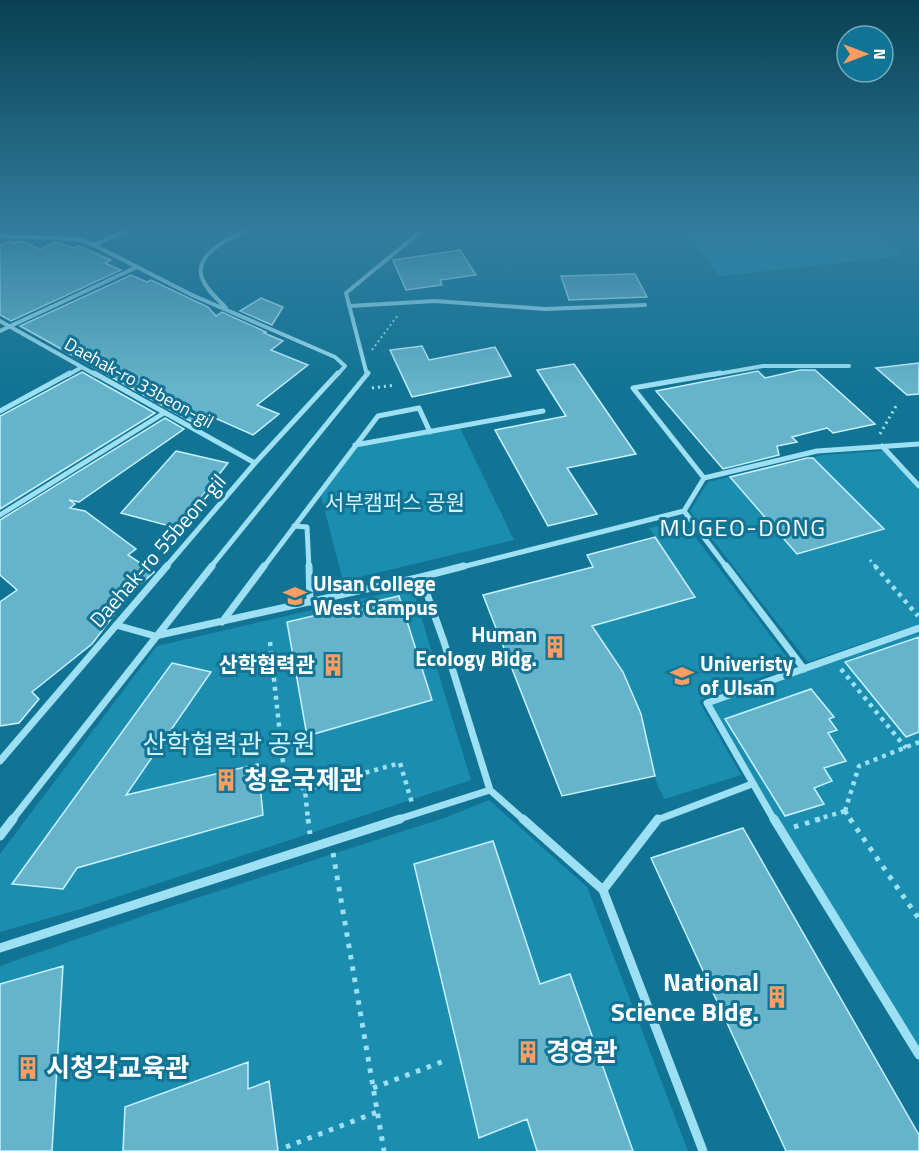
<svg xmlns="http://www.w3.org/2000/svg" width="919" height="1151" viewBox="0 0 919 1151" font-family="'Titillium Web','Noto Sans KR',sans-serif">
<rect width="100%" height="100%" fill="#117494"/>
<path fill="#1b8eb0" d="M 679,227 L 866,227 L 902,256 L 720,276 Z
M 459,426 L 514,540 L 343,581 L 320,492 L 354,446 Z
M 883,451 L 919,490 L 919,624 L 808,662 L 690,511 L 708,482 L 822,455 Z
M 682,520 L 793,665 L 699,701 L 741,775 L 665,799 C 648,774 650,741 640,714 C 629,680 610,652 591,623 L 695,597 L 649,528 Z
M 412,587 L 471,780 L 81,909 L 0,932 L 0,854 L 157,646 Z
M 919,628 L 919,1055 L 707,703 Z
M 489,800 L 587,887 L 688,1151 L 0,1151 L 0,966 L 163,909 L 447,817 Z"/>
<path fill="#66b4cb" stroke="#c6f1fd" stroke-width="1.5" d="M 10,241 L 15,243 L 21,241 L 40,249 L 56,242 L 73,248 L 79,246 L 111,260 L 105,263 L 121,270 L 11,321 L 0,315 L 0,245 Z
M 460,250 L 476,275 L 440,280 L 442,285 L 406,290 L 393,260 Z
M 635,274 L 647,297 L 569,300 L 561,276 Z
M 131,275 L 147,282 L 151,280 L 208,307 L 216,316 L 222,312 L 266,332 L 264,333 L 283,341 L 271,350 L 308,365 L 257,405 L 279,414 L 253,435 L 206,414 L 194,423 L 20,326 Z
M 261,298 L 283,307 L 272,325 L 240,311 Z
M 422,346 L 429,360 L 495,347 L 511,376 L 412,397 L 390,350 Z
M 919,363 L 919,394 L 907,395 L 876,368 Z
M 574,364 L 636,454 L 567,468 L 597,514 L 548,526 L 495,430 L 566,416 L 537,370 Z
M 800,370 L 815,370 L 875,424 L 833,433 L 827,428 L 792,437 L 797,442 L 777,446 L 779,455 L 723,469 L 656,391 L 758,371 L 765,378 Z
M 82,372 L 155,413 L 0,509 L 0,416 Z
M 165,418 L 184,429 L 79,502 L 69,500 L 75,504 L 70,508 L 85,511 L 136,549 L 128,555 L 154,572 L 113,609 L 117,611 L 92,644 L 32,692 L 39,699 L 19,723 L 0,726 L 0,602 L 17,590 L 0,575 L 0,520 Z
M 176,451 L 228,463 L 177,528 L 121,513 Z
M 807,458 L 813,458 L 884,529 L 797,554 L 730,477 Z
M 655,537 L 695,597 L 592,626 L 623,672 L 641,714 L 655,776 L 562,796 L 483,595 L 593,567 L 587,555 Z
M 399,596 L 432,700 L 307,736 L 287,622 Z
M 919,637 L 919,732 L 906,737 L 845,662 Z
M 172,663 L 211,672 L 126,795 L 258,764 L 263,815 L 77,868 L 63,889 L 12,884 Z
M 811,689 L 834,717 L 829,719 L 837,730 L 828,733 L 846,761 L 824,768 L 832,781 L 814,788 L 824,804 L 785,816 L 725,719 Z
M 743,828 L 919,1135 L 919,1151 L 786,1151 L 651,858 Z
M 493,841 L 540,984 L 570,974 L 633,1151 L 537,1151 L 527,1119 L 479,1138 L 414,864 Z
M 63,966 L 52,1151 L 0,1151 L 0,984 Z
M 248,1062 L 248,1089 L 269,1081 L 278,1151 L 123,1151 L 125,1107 Z"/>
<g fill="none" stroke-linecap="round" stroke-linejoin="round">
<path stroke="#9ee0f3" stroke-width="2" stroke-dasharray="2 3" stroke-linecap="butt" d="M 372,350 L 398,315"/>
<path stroke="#9ee0f3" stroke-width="3" stroke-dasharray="2 4" stroke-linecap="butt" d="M 372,388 L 395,385
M 880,434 L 896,406
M 870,560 L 877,568"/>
<path stroke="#9ee0f3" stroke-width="4.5" stroke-dasharray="4 5" stroke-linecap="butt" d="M 875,566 L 918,616
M 270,642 L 284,772 L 305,790 L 308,820
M 841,669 L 906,748
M 305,790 L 400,763 L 412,803
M 845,811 L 851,820
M 845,811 L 859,766 L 919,742
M 815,820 L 845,811"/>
<path stroke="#9ee0f3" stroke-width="5" stroke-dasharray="4.5 7" stroke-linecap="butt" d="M 308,819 L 310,834
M 850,819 L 919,919
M 794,827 L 820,819
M 333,853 L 384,1151
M 373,1088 L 444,1061
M 286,1147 L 377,1112"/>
<path stroke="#9ee0f3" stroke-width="4" d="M 0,236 L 77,239 L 94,245 L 192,295 L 335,357 L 345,366 L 337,375
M 94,245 L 134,227
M 349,306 L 435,301 L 545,309 L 645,305
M 226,308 C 218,299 206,290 202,278 C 193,252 235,236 252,227
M 0,321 L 96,375
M 0,331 L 137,267
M 68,375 L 82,367
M 367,375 L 346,293 L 425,228 L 440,227
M 712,375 L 763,366 L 849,366"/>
<path stroke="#9ee0f3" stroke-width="5" d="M 94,373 L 255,463
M 0,411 L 70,373
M 355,445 L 543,411
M 882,446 L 919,486
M 704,478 L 633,388 L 720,373
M 684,511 L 704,478 L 817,451 L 919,444
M 0,515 L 164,413
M 294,526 L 307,527 L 309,568
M 165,568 L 255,463 L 338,373
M 210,568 L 368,373
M 263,568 L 378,416 L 419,408 L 430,432
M 458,568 L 684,511 L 727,568"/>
<path stroke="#9ee0f3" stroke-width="7" d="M 309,566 L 310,602
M 464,566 L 421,577 L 444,642 L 490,790
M 726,566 L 804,669
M 222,622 L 264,566
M 116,625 L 155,636 L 421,577
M 0,761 L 167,566
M 12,820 L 212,566
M 396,820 L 490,790 L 524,820
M 657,820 L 752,784
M 774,820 L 707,703 L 919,628"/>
<path stroke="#9ee0f3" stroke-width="9" d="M 523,819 L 603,890 L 703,1151
M 774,819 L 919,1055
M 0,836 L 13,819
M 603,890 L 658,819
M 0,948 L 400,819"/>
</g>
<linearGradient id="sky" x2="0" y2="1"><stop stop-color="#094051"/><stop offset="0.59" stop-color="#327d9f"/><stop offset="1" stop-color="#327d9f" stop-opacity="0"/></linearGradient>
<rect width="919" height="388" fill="url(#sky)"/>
<defs>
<g id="university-bare" transform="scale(1.8)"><path d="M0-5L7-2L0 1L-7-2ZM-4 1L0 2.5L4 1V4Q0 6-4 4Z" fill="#ff9e60" stroke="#117494" stroke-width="2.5" paint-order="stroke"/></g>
<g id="building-bare" transform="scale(1.8)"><path d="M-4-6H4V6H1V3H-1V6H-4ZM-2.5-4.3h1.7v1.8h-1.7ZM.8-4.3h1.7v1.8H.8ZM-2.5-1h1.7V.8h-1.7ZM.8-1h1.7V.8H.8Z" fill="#ff9e60" stroke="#117494" stroke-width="2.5" paint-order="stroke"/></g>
</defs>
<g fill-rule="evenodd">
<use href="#university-bare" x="295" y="596"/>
<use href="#building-bare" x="555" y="647"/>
<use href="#building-bare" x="333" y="665"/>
<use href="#university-bare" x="682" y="676"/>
<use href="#building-bare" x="226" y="780"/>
<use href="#building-bare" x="777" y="997"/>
<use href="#building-bare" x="528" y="1052"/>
<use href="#building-bare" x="28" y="1068"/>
</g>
<g text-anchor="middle" stroke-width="6" stroke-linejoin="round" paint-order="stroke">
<g font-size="18" fill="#fff" stroke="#117494">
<text transform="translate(139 383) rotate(29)" y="6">Daehak-ro 33beon-gil</text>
</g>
<g font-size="21" fill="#cff3fd" stroke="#117494">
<text x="395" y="510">서부캠퍼스 공원</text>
</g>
<g font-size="21" fill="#fff" stroke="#117494">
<text transform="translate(158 551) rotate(-49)" y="7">Daehak-ro 55beon-gil</text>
</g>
<g font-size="21" font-weight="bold" fill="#fff" stroke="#117494" text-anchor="start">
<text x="313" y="591">Ulsan College<tspan x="313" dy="24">West Campus</tspan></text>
<text x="537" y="642" text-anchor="end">Human<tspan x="537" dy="24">Ecology Bldg.</tspan></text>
<text x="700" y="671">Univeristy<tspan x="700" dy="24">of Ulsan</tspan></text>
<text x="315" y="672" text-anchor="end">산학협력관</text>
</g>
<g font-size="24" letter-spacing="1.5" fill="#fff" stroke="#117494">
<text x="743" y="536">MUGEO-DONG</text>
</g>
<g font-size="26" fill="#cff3fd" stroke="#117494">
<text x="229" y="753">산학협력관 공원</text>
</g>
<g font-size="26" font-weight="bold" fill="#fff" stroke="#117494" text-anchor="start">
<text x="244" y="789">청운국제관</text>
<text x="759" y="991" text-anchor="end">National<tspan x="759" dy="30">Science Bldg.</tspan></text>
<text x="546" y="1061">경영관</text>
<text x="46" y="1077">시청각교육관</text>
</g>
</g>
<g transform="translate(865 54) rotate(90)"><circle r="28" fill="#117494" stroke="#70acbf" stroke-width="1.5"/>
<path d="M0-4.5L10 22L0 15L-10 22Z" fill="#ff9e60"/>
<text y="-9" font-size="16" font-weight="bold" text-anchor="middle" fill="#ffffff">N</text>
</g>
</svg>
